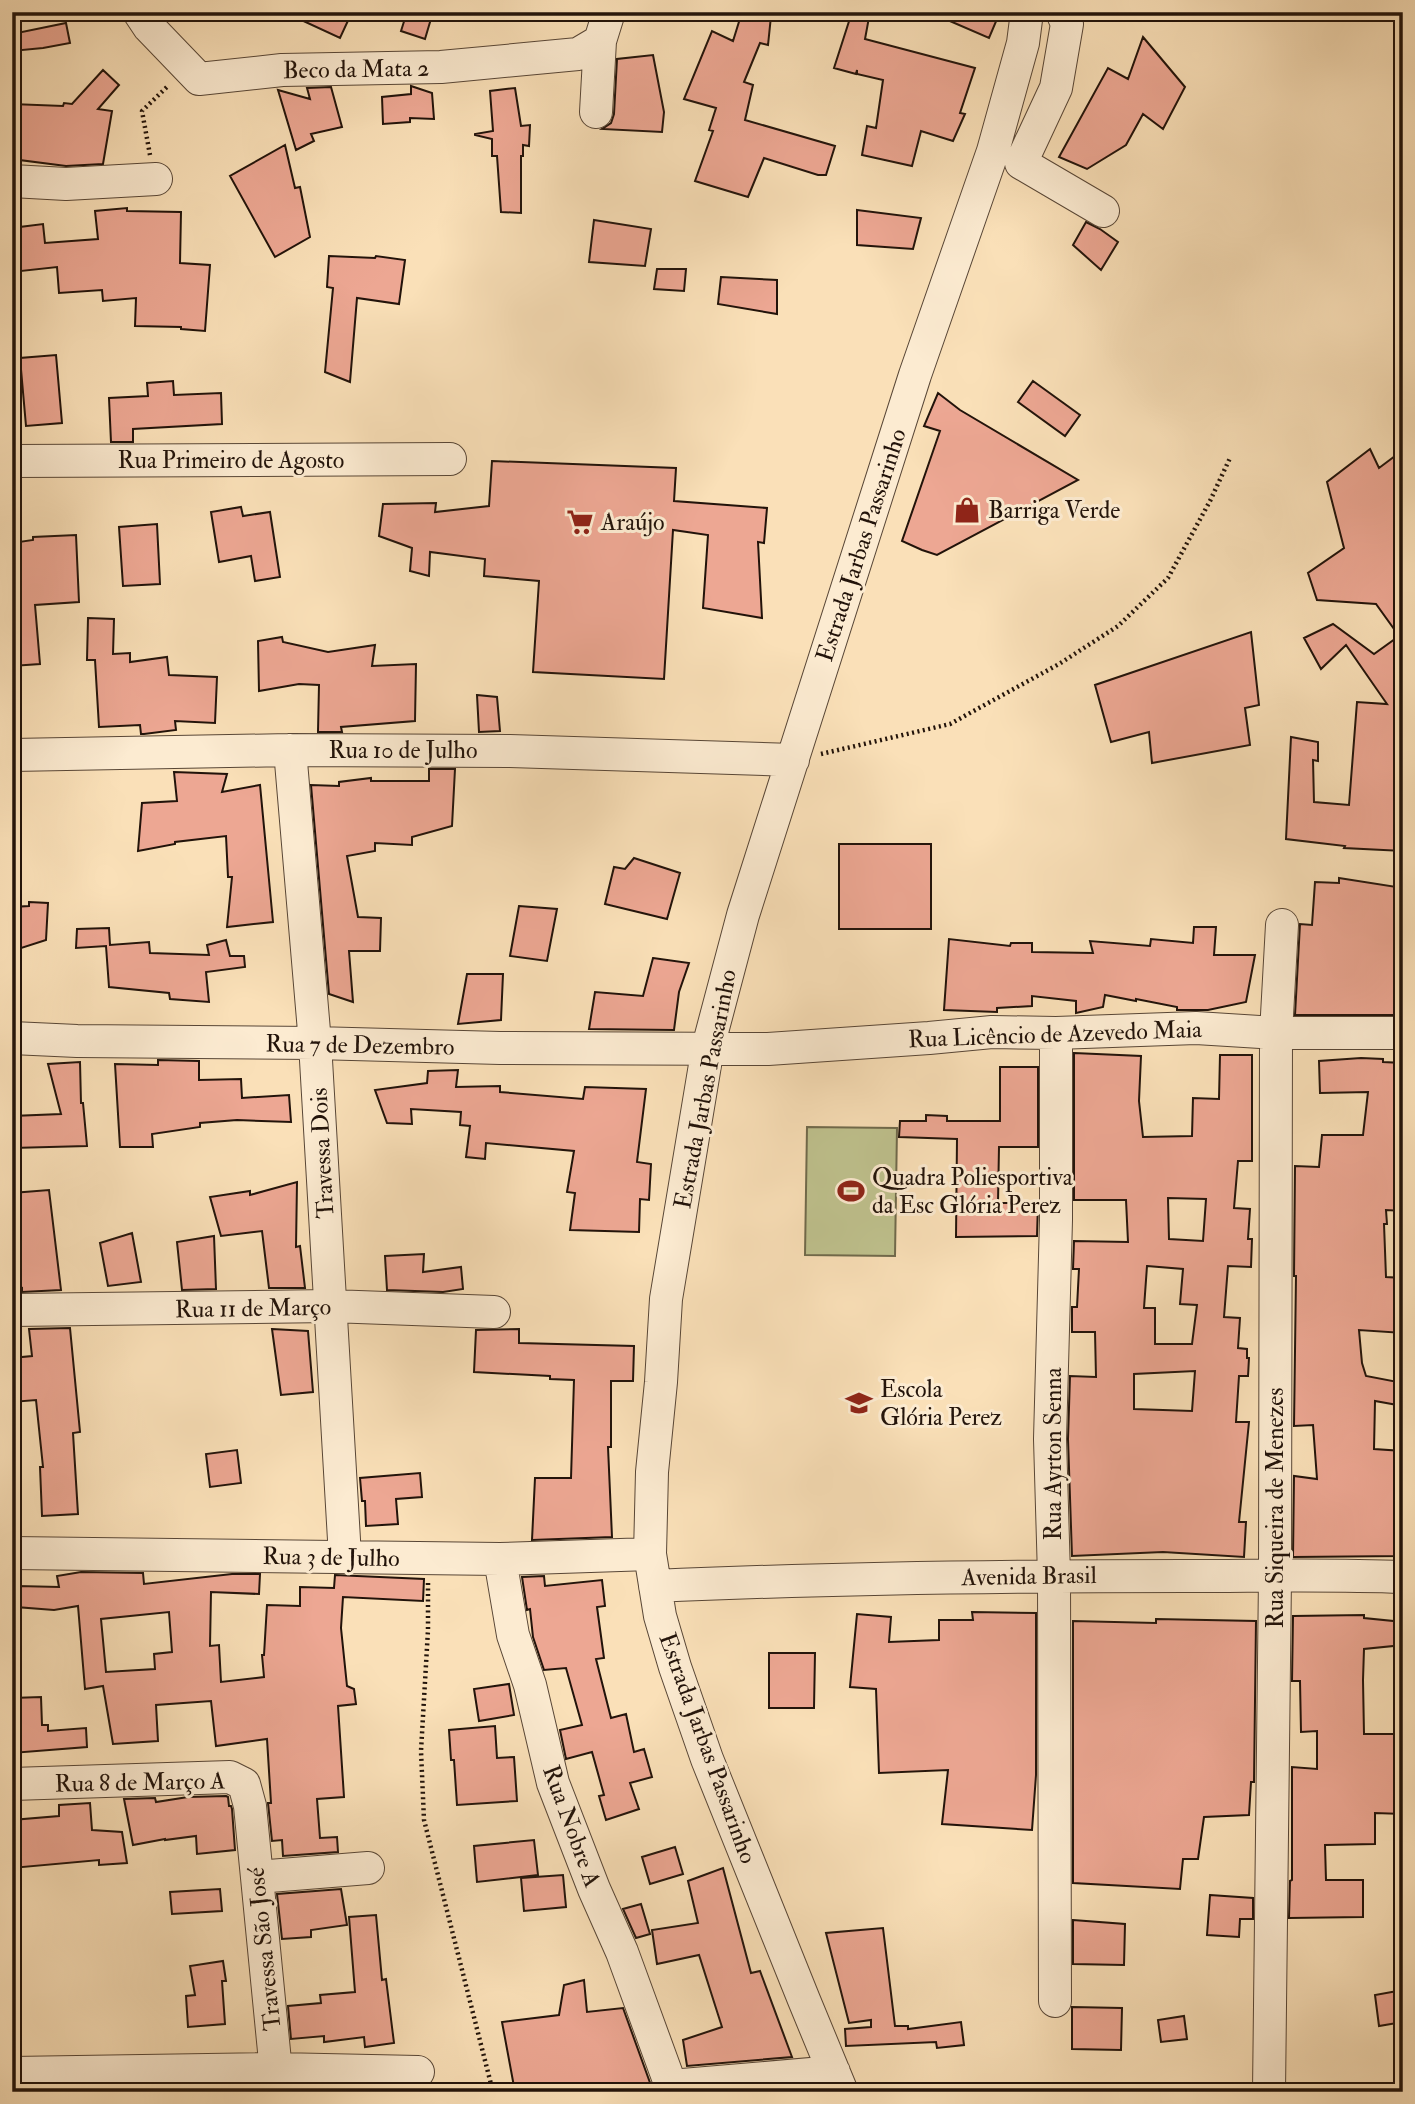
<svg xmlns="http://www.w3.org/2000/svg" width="1415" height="2104" viewBox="0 0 1415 2104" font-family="'IM FELL Double Pica',serif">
<rect width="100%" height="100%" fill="#fae0b8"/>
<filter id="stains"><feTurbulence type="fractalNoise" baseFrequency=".00286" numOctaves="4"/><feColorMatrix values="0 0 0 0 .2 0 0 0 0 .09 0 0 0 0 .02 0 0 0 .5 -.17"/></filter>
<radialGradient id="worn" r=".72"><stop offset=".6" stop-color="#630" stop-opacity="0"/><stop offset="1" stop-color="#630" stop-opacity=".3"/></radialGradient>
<path fill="#bfc28e" stroke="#706a4c" stroke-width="2" d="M 807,1127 L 897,1128 L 895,1256 L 805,1255 Z"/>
<path fill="#eda793" stroke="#22130a" stroke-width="2" fill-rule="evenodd" d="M 284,12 L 352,12 L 340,38 Z
M 407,12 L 433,12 L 425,39 L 401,31 Z
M 742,12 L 771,16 L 768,45 L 760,43 L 744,82 L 753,85 L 745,120 L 835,146 L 826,175 L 818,175 L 764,158 L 748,197 L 695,181 L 713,131 L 709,130 L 716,108 L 684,99 L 712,31 L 733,41 Z
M 852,12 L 870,12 L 865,39 L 975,68 L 960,113 L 965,114 L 953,141 L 921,131 L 912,166 L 862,155 L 867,126 L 876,128 L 883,80 L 857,74 L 857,70 L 856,74 L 834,68 Z
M 929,12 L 1000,12 L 989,38 Z
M 66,23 L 70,43 L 43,48 L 12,51 L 12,34 Z
M 1143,37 L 1185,87 L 1163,129 L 1143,114 L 1126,145 L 1087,169 L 1059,157 L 1108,68 L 1128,79 Z
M 653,55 L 664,112 L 662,132 L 602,129 L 611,123 L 614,114 L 617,59 Z
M 103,70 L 119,85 L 98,109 L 112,111 L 103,164 L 66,166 L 12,159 L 12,104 L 63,106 L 64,103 L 72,104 Z
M 411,86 L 432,93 L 434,119 L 410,118 L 410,122 L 383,124 L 382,97 L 411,94 Z
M 331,87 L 342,127 L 311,134 L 314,141 L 296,150 L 278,90 L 310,99 L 307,88 Z
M 515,88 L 521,126 L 530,125 L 529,146 L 523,145 L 523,156 L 521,156 L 521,213 L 501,212 L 497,156 L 492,156 L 492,139 L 475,135 L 475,134 L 493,131 L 490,91 Z
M 285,145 L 295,188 L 300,187 L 310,237 L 275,257 L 230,176 Z
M 127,208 L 127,211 L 181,212 L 180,263 L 210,265 L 205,331 L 181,329 L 181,327 L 135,326 L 136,298 L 103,301 L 102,290 L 59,293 L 57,267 L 12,272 L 12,228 L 43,224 L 45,243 L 98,239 L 95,211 Z
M 857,210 L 921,218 L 913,249 L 857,245 Z
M 594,220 L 651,229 L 645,266 L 589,262 Z
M 1086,222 L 1100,229 L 1118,242 L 1101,270 L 1073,245 Z
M 329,256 L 375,258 L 376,256 L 405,260 L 399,304 L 357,298 L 350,382 L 325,372 L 333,288 L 327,287 Z
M 657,269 L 686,269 L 684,291 L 654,289 Z
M 721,277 L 777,280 L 777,314 L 718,304 Z
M 56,355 L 62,423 L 26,426 L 20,358 Z
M 173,381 L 174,395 L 221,393 L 222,424 L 133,429 L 133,442 L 111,442 L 109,398 L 148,396 L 147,383 Z
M 1033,381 L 1080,415 L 1065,436 L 1018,402 Z
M 938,393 L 960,410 L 1078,480 L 937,555 L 922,550 L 902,541 L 940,431 L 924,426 Z
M 1370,449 L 1379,468 L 1403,450 L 1403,571 L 1395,577 L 1403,590 L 1403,851 L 1344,848 L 1345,846 L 1286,839 L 1291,737 L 1318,742 L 1318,761 L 1313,760 L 1314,802 L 1349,805 L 1357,702 L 1387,704 L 1346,645 L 1321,669 L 1304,638 L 1333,624 L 1374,654 L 1399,636 L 1376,604 L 1317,600 L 1308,573 L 1344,548 L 1327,482 Z
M 492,461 L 676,468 L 674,501 L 767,508 L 764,543 L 758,542 L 762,618 L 703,608 L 708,535 L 673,530 L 664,679 L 533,672 L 539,581 L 484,576 L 485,559 L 430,552 L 429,576 L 410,571 L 412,548 L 379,536 L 383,504 L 436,503 L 435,512 L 489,506 Z
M 241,507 L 243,516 L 270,512 L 280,577 L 255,581 L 251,556 L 219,562 L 211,512 Z
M 157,524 L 160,584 L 123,586 L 119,527 Z
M 76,535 L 79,602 L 35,605 L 40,664 L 12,666 L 12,543 L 33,540 L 33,537 Z
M 88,618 L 114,619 L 113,654 L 130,653 L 130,662 L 167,657 L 169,675 L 217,677 L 215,723 L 175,721 L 176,730 L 144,734 L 141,734 L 140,725 L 99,727 L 95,660 L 87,660 Z
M 1251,632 L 1259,705 L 1245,708 L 1250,745 L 1152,763 L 1149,732 L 1111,742 L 1095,685 Z
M 282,637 L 283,642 L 328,652 L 375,645 L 372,666 L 416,664 L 415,721 L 341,727 L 342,732 L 318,732 L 319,685 L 299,684 L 259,691 L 258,641 Z
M 477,695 L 497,697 L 500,731 L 479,732 Z
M 429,769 L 455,769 L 452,826 L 412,837 L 412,845 L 375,843 L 375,851 L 347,856 L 358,917 L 381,918 L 380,951 L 349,951 L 353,1002 L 329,994 L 311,785 L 339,786 L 339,782 L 371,778 L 371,781 L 429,781 Z
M 174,772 L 227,774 L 222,792 L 260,785 L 273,922 L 227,927 L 232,877 L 228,877 L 226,836 L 175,842 L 175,844 L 138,851 L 142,803 L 177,801 Z
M 839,844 L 931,844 L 931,929 L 839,929 Z
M 634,858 L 680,873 L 667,919 L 605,904 L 614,867 L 625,869 Z
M 1339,878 L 1403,888 L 1398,932 L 1403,932 L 1403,1015 L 1295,1015 L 1300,924 L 1312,925 L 1315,882 L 1339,883 Z
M 29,902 L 48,903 L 46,940 L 12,951 L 12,907 L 29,906 Z
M 519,906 L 557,909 L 547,961 L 510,956 Z
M 1194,927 L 1216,927 L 1214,955 L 1255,955 L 1246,1002 L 1208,1010 L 1177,1010 L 1177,1007 L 1136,999 L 1136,1001 L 1105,995 L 1103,1007 L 1076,1013 L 1076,1001 L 1032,996 L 1032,1006 L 997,1008 L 997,1012 L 944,1010 L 949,939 L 1010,946 L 1011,943 L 1032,943 L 1032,952 L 1093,953 L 1090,941 L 1150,946 L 1151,939 L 1193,943 Z
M 109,928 L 110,945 L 149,942 L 150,953 L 209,955 L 207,945 L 226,940 L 230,956 L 244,956 L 245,967 L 206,972 L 209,1002 L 170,999 L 169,993 L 109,987 L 106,946 L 76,948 L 77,929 Z
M 653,958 L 689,963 L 679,992 L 674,1030 L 589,1029 L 595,992 L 643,996 Z
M 467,974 L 503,974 L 501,1020 L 458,1024 Z
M 1074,1053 L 1141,1056 L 1139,1101 L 1143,1137 L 1192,1136 L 1193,1098 L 1219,1099 L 1220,1055 L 1252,1055 L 1252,1161 L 1238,1161 L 1234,1208 L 1250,1209 L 1248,1239 L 1252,1239 L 1251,1267 L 1228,1266 L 1224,1317 L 1240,1318 L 1238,1348 L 1247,1349 L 1247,1358 L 1249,1358 L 1248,1376 L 1239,1376 L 1236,1422 L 1249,1422 L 1239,1522 L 1246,1522 L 1244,1557 L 1163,1552 L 1072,1556 L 1068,1439 L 1070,1376 L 1096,1377 L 1095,1332 L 1072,1332 L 1072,1307 L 1077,1307 L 1079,1269 L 1073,1269 L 1074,1241 L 1128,1242 L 1126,1200 L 1074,1200 ZM 1168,1198 L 1206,1199 L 1203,1241 L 1169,1239 ZM 1147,1266 L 1183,1269 L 1180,1304 L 1197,1305 L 1192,1344 L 1155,1344 L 1155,1308 L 1144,1308 ZM 1195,1371 L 1192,1411 L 1134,1409 L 1134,1374 Z
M 1361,1058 L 1383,1059 L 1383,1062 L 1403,1063 L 1403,1211 L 1386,1210 L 1387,1224 L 1384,1224 L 1386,1277 L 1403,1278 L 1403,1333 L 1359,1330 L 1362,1363 L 1366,1376 L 1403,1383 L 1403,1406 L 1375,1401 L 1374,1449 L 1403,1451 L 1403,1556 L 1293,1557 L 1294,1476 L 1317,1479 L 1313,1425 L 1294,1426 L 1296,1276 L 1294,1276 L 1295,1166 L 1319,1167 L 1322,1135 L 1363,1135 L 1368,1092 L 1320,1093 L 1319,1061 Z
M 158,1060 L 199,1061 L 199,1080 L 241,1079 L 242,1098 L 289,1095 L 291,1122 L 237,1120 L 200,1123 L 200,1127 L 152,1134 L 153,1147 L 120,1147 L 115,1064 L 158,1065 Z
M 80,1062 L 81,1103 L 83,1103 L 87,1146 L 12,1148 L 12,1116 L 61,1114 L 48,1064 Z
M 1000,1067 L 1038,1067 L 1038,1147 L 999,1147 L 998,1203 L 1038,1203 L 1037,1236 L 956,1237 L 957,1139 L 899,1137 L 900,1121 L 926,1121 L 926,1115 L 947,1116 L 947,1121 L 1000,1121 Z
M 458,1070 L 456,1087 L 500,1086 L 500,1092 L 583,1099 L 585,1087 L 646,1089 L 637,1162 L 651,1164 L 649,1200 L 640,1199 L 639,1232 L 570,1230 L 575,1193 L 567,1192 L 574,1151 L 486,1143 L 485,1159 L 466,1157 L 470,1126 L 460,1125 L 461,1112 L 411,1109 L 412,1124 L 387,1123 L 375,1090 L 427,1083 L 428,1071 Z
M 297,1182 L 296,1247 L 300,1246 L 305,1288 L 269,1288 L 262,1231 L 221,1236 L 210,1197 L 250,1191 L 250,1195 Z
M 49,1190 L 61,1290 L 22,1292 L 22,1288 L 12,1290 L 12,1193 Z
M 132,1233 L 141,1282 L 108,1286 L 100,1243 Z
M 214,1236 L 216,1289 L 182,1290 L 177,1242 Z
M 424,1254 L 423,1272 L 461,1267 L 463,1289 L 443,1292 L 387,1290 L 385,1256 Z
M 70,1328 L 80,1432 L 73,1433 L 78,1514 L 42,1516 L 40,1467 L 43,1467 L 36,1400 L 12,1402 L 12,1358 L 32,1356 L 29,1329 Z
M 272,1329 L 308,1331 L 313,1392 L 281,1395 Z
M 519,1329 L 519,1343 L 634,1346 L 633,1381 L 611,1381 L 611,1447 L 608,1447 L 612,1537 L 532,1540 L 535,1478 L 571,1478 L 574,1380 L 550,1379 L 550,1376 L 474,1372 L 476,1330 Z
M 237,1450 L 241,1483 L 210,1487 L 206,1454 Z
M 420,1473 L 422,1497 L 396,1499 L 398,1524 L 366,1526 L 365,1501 L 362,1501 L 360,1478 Z
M 81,1572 L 143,1573 L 144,1584 L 232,1574 L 260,1574 L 259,1594 L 211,1592 L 210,1646 L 219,1645 L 221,1682 L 264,1677 L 262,1655 L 264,1655 L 267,1605 L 300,1606 L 300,1587 L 334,1588 L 335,1575 L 424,1579 L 423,1601 L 343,1597 L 341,1628 L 347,1686 L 354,1689 L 356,1704 L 338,1706 L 344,1797 L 317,1799 L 320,1838 L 337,1837 L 338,1852 L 283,1856 L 282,1840 L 272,1841 L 268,1803 L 271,1803 L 267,1739 L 216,1746 L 211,1701 L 156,1705 L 158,1741 L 113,1744 L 103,1686 L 85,1689 L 78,1606 L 54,1610 L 16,1607 L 18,1586 L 59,1587 L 57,1576 ZM 169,1612 L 172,1652 L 154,1654 L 155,1669 L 106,1672 L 101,1619 Z
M 544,1576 L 545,1586 L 602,1580 L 605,1606 L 597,1607 L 604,1658 L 596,1659 L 611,1718 L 626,1714 L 634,1752 L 644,1749 L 652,1777 L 630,1783 L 639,1809 L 606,1820 L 599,1796 L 604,1795 L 592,1752 L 566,1759 L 560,1730 L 582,1725 L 566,1668 L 544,1670 L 533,1637 L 530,1609 L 527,1610 L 522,1577 Z
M 972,1612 L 1036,1613 L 1036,1775 L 1032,1830 L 942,1824 L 948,1770 L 879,1773 L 876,1689 L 850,1687 L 857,1614 L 891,1617 L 889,1642 L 939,1640 L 939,1620 L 973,1620 Z
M 1364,1615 L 1364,1618 L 1403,1622 L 1403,1645 L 1364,1649 L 1363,1680 L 1364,1734 L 1403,1734 L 1403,1814 L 1375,1813 L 1375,1844 L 1325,1845 L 1326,1880 L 1363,1880 L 1363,1917 L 1289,1918 L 1290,1881 L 1292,1880 L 1292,1767 L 1317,1769 L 1317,1731 L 1301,1732 L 1300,1681 L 1292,1681 L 1293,1616 Z
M 1156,1619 L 1256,1621 L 1254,1782 L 1251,1782 L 1249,1815 L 1204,1817 L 1198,1859 L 1183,1859 L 1180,1889 L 1073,1883 L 1073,1621 L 1156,1623 Z
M 769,1653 L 815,1653 L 814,1708 L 769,1708 Z
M 509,1684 L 514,1715 L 479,1721 L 474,1689 Z
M 41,1697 L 42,1725 L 48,1725 L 48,1731 L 86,1728 L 87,1747 L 12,1753 L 12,1698 Z
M 495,1726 L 497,1758 L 514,1757 L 517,1801 L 457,1805 L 454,1760 L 451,1760 L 449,1730 Z
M 226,1796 L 228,1797 L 229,1806 L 231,1806 L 232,1809 L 235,1850 L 197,1854 L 196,1836 L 165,1840 L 165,1839 L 133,1845 L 124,1799 L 155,1798 L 156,1802 L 188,1797 Z
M 90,1803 L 92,1830 L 122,1832 L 127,1863 L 99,1865 L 99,1860 L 12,1868 L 12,1820 L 59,1816 L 59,1805 Z
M 534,1840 L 538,1875 L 477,1882 L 474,1846 Z
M 675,1847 L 683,1874 L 650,1884 L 642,1857 Z
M 723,1868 L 751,1973 L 760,1971 L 792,2057 L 687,2066 L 683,2040 L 722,2027 L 699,1955 L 657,1964 L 652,1930 L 698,1923 L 688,1881 Z
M 563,1875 L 566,1907 L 524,1911 L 521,1878 Z
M 220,1889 L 222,1911 L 172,1914 L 170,1892 Z
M 341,1889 L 347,1925 L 311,1930 L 311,1937 L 282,1939 L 277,1894 Z
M 1210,1895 L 1253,1898 L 1253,1919 L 1240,1919 L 1239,1937 L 1207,1935 Z
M 641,1904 L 650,1934 L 636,1938 L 623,1909 Z
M 376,1915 L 382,1980 L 386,1979 L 394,2043 L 365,2047 L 364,2037 L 324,2042 L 324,2036 L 291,2039 L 288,2006 L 321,2003 L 320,1995 L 355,1992 L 349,1917 Z
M 1073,1920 L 1125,1924 L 1124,1965 L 1073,1964 Z
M 883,1928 L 895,2026 L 908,2026 L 908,2029 L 961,2022 L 964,2045 L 937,2048 L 936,2042 L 846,2046 L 845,2029 L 871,2027 L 871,2020 L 849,2023 L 826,1933 Z
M 223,1961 L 226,1981 L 222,1981 L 225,2024 L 188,2027 L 186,1996 L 195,1995 L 190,1966 Z
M 584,1980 L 587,2012 L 623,2008 L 653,2091 L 515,2092 L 502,2022 L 559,2015 L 564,1985 Z
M 1403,1990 L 1403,2022 L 1379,2026 L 1375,1995 Z
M 1072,2007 L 1122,2008 L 1121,2050 L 1072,2049 Z
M 1184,2016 L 1187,2039 L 1161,2042 L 1158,2020 Z"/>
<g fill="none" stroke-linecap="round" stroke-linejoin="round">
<g stroke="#584636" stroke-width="34">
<path id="minor" d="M 139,12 L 149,27 L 199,79 L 282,70 L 441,67 L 578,54 L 600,41
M 1062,12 L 1067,24 L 1056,88 L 1021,163 L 1103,211
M 596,112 L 600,41 L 609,12
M 12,181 L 66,184 L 156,179
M 12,461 L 450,459
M 290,750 L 315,1043 L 345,1557
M 12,755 L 290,750 L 510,751 L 793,760
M 12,1038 L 77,1041 L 315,1043 L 500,1048 L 768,1049 L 929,1038 L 992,1032 L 1056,1033 L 1196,1028 L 1276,1033 L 1403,1033
M 12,1310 L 331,1306 L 494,1312
M 12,1553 L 500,1559 L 650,1554
M 500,1559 L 513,1635 L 530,1685 L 553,1783 L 594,1889 L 622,1952 L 671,2086 L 834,2072
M 655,1586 C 832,1578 1008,1576 1185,1576 C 1258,1576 1330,1574 1403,1577
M 12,1784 L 230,1777 L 244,1784 L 250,1806 L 278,2092
M 257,1877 L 368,1868
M 1055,2001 L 1054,1576 L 1050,1439 L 1056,1220 L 1056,1033
M 12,2073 L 277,2069 L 418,2072
M 842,2092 L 804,2000 L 707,1759 L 675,1667 L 660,1616 L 650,1554 L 652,1472 L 661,1382 L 666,1299 L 708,1047 L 743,915 L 915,375 L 993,151 L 1023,43 L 1027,12
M 1269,2092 L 1275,1576 L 1276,1033 L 1282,925"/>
</g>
<path stroke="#22130a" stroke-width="4.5" stroke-dasharray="2 3.5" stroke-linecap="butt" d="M 150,155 L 142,111 L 169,85
M 821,754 L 950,724 L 1059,664 L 1118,626 L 1168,578 L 1210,501 L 1230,458
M 428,1583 L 428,1630 L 421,1751 L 424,1820 L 493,2092"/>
<use href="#minor" stroke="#fcebd1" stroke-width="32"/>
</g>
<defs>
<g id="shop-bare" transform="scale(2.1)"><path d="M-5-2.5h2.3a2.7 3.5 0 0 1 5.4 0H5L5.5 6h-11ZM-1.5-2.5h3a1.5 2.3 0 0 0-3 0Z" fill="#8f2418" stroke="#fcebd1" stroke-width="2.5" paint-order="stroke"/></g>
<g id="supermarket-bare" transform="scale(2.1)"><path d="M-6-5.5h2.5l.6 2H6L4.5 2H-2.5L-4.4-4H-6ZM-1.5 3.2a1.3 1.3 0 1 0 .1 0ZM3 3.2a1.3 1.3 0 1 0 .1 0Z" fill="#8f2418" stroke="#fcebd1" stroke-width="2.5" paint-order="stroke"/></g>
<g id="stadium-bare" transform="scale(2.1)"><path d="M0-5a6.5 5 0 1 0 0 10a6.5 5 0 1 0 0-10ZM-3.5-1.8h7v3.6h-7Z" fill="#8f2418" stroke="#fcebd1" stroke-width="2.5" paint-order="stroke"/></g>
<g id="school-bare" transform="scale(2.1)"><path d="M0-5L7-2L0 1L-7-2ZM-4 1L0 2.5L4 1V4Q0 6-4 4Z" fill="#8f2418" stroke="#fcebd1" stroke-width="2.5" paint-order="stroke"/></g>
</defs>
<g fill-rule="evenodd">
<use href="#shop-bare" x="967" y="510"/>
<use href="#supermarket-bare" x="580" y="522"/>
<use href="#stadium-bare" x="851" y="1191"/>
<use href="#school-bare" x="859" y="1403"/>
</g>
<g text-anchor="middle" stroke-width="6" stroke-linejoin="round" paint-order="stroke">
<g font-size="24" fill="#22130a" stroke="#fcebd1">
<text transform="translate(356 69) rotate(-1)" y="8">Beco da Mata 2</text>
<text x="231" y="468">Rua Primeiro de Agosto</text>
<text transform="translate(861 545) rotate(-72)" y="8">Estrada Jarbas Passarinho</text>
<text x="403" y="758">Rua 10 de Julho</text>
<text transform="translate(1055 1034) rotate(-2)" y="8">Rua Licêncio de Azevedo Maia</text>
<text transform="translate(360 1045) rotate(1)" y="8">Rua 7 de Dezembro</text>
<text transform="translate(705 1089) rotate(-79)" y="8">Estrada Jarbas Passarinho</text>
<text transform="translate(322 1153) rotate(-93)" y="8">Travessa Dois</text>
<text transform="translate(253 1308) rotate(-1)" y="8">Rua 11 de Março</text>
<text transform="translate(1053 1454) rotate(-90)" y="8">Rua Ayrton Senna</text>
<text transform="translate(1275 1508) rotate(-90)" y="8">Rua Siqueira de Menezes</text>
<text transform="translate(331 1557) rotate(1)" y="8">Rua 3 de Julho</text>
<text transform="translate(1029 1576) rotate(-1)" y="8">Avenida Brasil</text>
<text transform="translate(708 1748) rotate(70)" y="8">Estrada Jarbas Passarinho</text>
<text transform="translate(140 1782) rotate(-1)" y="8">Rua 8 de Março A</text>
<text transform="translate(572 1826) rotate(70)" y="8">Rua Nobre A</text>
<text transform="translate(264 1949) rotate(-96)" y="8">Travessa São José</text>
</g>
<g font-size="24" fill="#22130a" stroke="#fcebd1" text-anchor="start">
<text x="988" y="518">Barriga Verde</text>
<text x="601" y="530">Araújo</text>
<text x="872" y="1185">Quadra Poliesportiva<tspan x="872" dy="28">da Esc Glória Perez</tspan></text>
<text x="880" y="1397">Escola<tspan x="880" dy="28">Glória Perez</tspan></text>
</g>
</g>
<rect width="1415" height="2104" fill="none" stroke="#fae0b8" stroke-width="42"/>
<rect x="14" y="14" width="1387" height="2076" fill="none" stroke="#22130a" stroke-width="3.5"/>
<rect x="21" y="21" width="1373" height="2062" fill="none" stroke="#22130a" stroke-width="2"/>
<rect width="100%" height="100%" filter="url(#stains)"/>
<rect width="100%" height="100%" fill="url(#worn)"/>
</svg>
